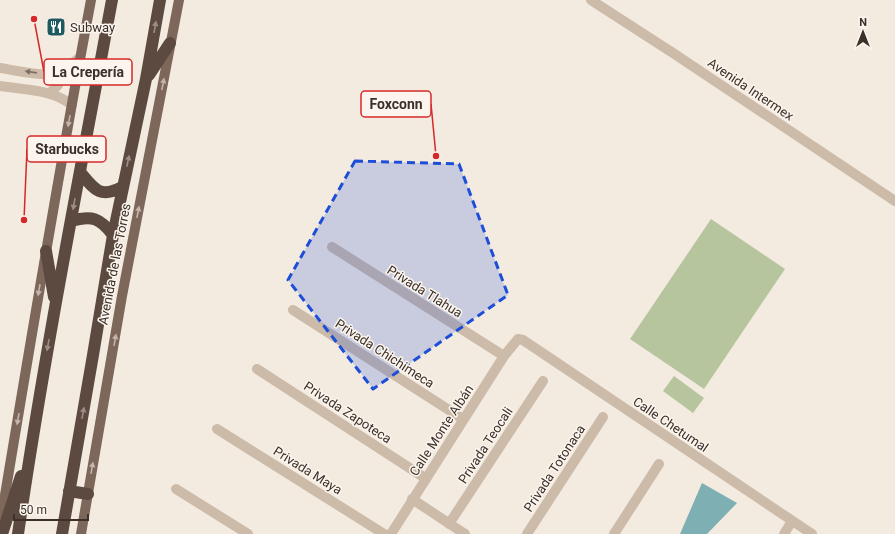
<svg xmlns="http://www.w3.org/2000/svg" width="895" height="534" viewBox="0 0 895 534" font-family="Roboto,sans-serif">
<rect width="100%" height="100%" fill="#f4ebe0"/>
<path fill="#b7c59e" d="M 711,219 L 785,269 L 704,389 L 630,339 Z
M 674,376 L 704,398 L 693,413 L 663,391 Z"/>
<path fill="#7dafb3" d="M 702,483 L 737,503 L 707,534 L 680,534 Z"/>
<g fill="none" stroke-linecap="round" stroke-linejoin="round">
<path stroke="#cdbbaa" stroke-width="10" d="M 591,0 L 673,53 L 895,201
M 0,68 C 14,70 39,76 53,74 C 62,72 72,64 79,58
M 0,86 C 24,90 52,89 72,105
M 50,93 L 58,85 L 57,79 L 53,74
M 332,247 L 504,356
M 293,310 L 463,419
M 257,369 L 425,478
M 217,429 L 384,534
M 176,489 L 248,534
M 412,499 L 465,534
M 449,524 L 543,381
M 391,534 L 504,356 L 518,339 L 523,340 L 812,534
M 527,534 L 603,417
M 614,534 L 659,464
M 784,534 L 792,521"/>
<path stroke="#7d675b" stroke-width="10" d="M 0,525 C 29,350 58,175 91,0
M 81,534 L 122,296 L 179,0"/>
<path stroke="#5c4a41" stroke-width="12" d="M 149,75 L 170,43
M 80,172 C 94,189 100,199 122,187
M 71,221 C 92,215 100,218 113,235
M 46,251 L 54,297
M 69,491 L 88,494
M 2,534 L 21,476
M 18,534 C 44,355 79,178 112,0
M 62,534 L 93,355 L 113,235 L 146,79 L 160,0"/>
</g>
<defs><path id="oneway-solid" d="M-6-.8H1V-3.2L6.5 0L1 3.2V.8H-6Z"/></defs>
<g fill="#9c8e86">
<use href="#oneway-solid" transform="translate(155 27) rotate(-80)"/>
<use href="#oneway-solid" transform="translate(128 161) rotate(-78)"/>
<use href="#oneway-solid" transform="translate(74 204) rotate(100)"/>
<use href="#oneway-solid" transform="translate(48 345) rotate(100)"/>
<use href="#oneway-solid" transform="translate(83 413) rotate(-80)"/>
</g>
<use fill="#7d6f64" href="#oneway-solid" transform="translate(31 72) rotate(-172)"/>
<g fill="#c2b5ab">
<use href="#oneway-solid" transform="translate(163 84) rotate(-79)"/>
<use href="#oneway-solid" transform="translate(69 121) rotate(100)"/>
<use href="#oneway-solid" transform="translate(138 212) rotate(-79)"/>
<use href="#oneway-solid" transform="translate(39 290) rotate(100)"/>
<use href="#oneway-solid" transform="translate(115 340) rotate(-80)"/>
<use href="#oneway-solid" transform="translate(18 419) rotate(100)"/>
<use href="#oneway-solid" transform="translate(92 468) rotate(-80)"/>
</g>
<path fill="#1d4ed8" fill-opacity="0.2" stroke="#1d4ed8" stroke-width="3" stroke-dasharray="8 5" stroke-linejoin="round" d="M 355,161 L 459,164 L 508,295 L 373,389 L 288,280 Z"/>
<defs>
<g id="restaurant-square" transform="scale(1)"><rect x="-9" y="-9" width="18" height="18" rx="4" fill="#1d595f" stroke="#fbf5ed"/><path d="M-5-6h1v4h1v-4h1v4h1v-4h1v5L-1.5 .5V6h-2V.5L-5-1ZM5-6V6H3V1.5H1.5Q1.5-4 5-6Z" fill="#fff"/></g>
</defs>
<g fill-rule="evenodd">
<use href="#restaurant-square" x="56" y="27"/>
</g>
<g text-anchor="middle" stroke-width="3" stroke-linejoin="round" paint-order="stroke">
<g font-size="13" fill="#3b302a" stroke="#fbf5ed" text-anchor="start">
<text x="70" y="32">Subway</text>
</g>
<g font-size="13" fill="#3b302a" stroke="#fbf5ed">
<text transform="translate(751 89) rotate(34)" y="5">Avenida Intermex</text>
<text transform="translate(114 264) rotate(-79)" y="5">Avenida de las Torres</text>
<text transform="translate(425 291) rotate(32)" y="5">Privada Tlahua</text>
<text transform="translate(385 353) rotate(33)" y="5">Privada Chichimeca</text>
<text transform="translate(348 412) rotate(33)" y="5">Privada Zapoteca</text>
<text transform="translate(671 424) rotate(34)" y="5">Calle Chetumal</text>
<text transform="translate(441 430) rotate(-57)" y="5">Calle Monte Albán</text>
<text transform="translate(485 445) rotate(-57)" y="5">Privada Teocali</text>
<text transform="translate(554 468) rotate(-57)" y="5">Privada Totonaca</text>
<text transform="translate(308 470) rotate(32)" y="5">Privada Maya</text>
</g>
</g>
<path fill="none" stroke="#d62828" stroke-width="1.5" d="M34 19L44 72M436 156L431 104M24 220L27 149"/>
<g fill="#d62828" stroke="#fbf5ed" stroke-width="1.5">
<circle cx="34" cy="19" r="4"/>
<circle cx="436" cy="156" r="4"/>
<circle cx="24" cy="220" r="4"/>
</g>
<g fill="#fbf5ed" stroke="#d62828" stroke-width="1.5">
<rect x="44" y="59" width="88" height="26" rx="4"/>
<rect x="361" y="91" width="70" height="26" rx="4"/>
<rect x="27" y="136" width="79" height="26" rx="4"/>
</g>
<g font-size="14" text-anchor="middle" font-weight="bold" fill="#3b302a">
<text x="88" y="77">La Crepería</text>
<text x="396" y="109">Foxconn</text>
<text x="67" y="154">Starbucks</text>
</g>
<g transform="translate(863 32)" stroke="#fbf5ed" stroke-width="3" paint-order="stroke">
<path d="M0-3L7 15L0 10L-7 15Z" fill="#3b302a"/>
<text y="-6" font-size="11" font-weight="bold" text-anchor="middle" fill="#3b302a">N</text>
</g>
<path d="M14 514v6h74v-6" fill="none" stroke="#3b302a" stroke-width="2"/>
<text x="20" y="514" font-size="12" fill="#3b302a" stroke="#fbf5ed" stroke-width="3" paint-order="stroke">50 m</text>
</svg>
